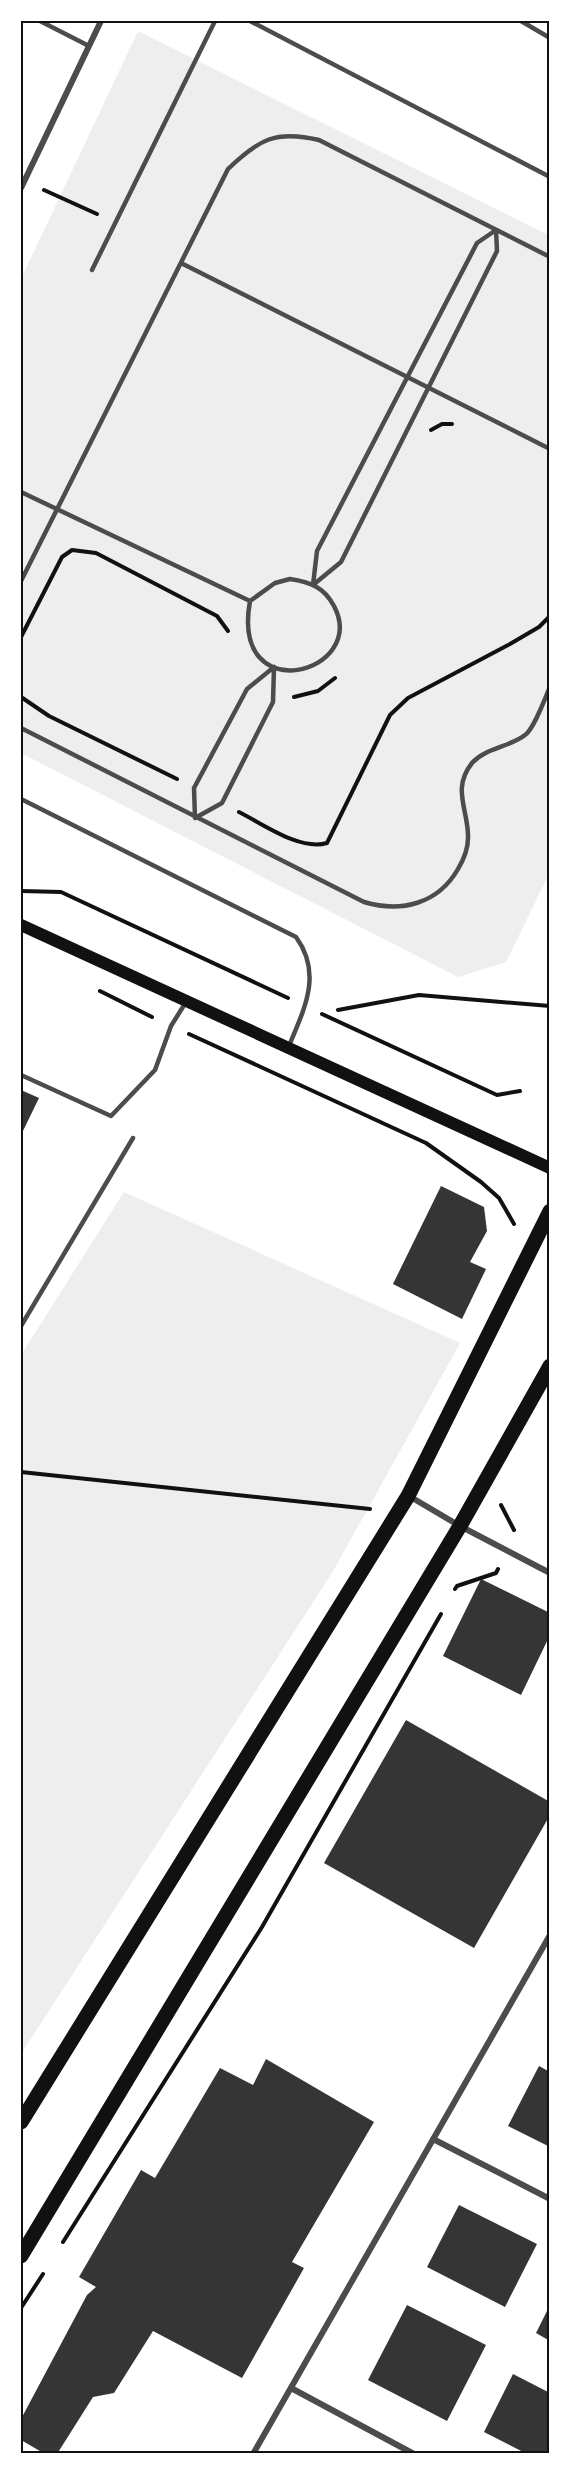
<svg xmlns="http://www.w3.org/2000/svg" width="571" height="2475" viewBox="0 0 571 2475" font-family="'Fira Sans',sans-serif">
<rect width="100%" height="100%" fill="#fff"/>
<path fill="#eee" d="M 138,31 L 550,236 L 550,872 L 506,962 L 458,977 L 21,753 L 21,279 Z
M 124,1192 L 460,1343 L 332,1573 L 21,2054 L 21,1355 Z"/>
<path fill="#353535" d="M 21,1090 L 39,1098 L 21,1135 Z
M 441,1186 L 484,1207 L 487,1231 L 470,1262 L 486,1269 L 462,1319 L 393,1284 Z
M 481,1579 L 550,1613 L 550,1635 L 521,1695 L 443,1656 Z
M 406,1720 L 550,1802 L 550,1815 L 474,1948 L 324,1863 Z
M 266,2059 L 374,2122 L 292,2262 L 304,2268 L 242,2378 L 153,2331 L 114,2393 L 93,2397 L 57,2454 L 45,2454 L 21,2440 L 21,2419 L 87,2295 L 96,2287 L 79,2277 L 141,2170 L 155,2178 L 220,2068 L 253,2085 Z
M 539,2066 L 550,2072 L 550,2147 L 508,2126 Z
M 459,2205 L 537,2244 L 505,2307 L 427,2267 Z
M 407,2305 L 486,2345 L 447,2421 L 368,2380 Z
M 550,2305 L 550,2341 L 536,2333 Z
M 513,2374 L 550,2393 L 550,2454 L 527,2454 L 484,2432 Z"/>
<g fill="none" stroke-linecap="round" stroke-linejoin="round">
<path stroke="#111" stroke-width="4" d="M 44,190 L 97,214
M 431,430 L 442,424 L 452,424
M 21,637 L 62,557 L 72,550 L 96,553 L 217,616 L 228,631
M 21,697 L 49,716 L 177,779
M 294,697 L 318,691 L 335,678
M 239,812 C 263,824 300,851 327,843 L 390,715 L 408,698 L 510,644 L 539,627 L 550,616
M 21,891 L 61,892 L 288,998
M 100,991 L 152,1017
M 338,1010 L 419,995 L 550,1006
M 322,1014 L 497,1095 L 520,1091
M 189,1034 L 426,1143 L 481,1182 L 499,1198 L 514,1224
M 21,1472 L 370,1509
M 501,1505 L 514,1530
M 455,1589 L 457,1586 L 496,1573 L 498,1569
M 63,2242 L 262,1927 L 441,1614
M 21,2308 L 43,2274"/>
<path stroke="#4c4c4c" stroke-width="4.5" d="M 40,21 L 89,46
M 250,21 L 550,177
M 521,21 L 550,38
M 496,230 L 497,251 L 341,562 L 313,585 L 317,551 L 477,243 Z
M 181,263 L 550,449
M 92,270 L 215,21
M 21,492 L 250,601
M 290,579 C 310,582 324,587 334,606 C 369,673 230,711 250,601 L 275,583 Z
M 21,581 L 228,169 C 259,139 276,130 319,140 L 550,257
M 274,667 L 273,702 L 222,803 L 195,818 L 194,788 L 247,689 Z
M 21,728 L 364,902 C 401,913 438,904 458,869 C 464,859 468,849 468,838 C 469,811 451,789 472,763 C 485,748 510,747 525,735 C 534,729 545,698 550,687
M 21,799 L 296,937 C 323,974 304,1009 289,1046
M 21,1075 L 111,1116 L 155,1070 L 171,1026 L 186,1002
M 21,1326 L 133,1138"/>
<path stroke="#4c4c4c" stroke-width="6" d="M 21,188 L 101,21
M 409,1496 L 460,1526 L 550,1573
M 433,2139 L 550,2199
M 291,2388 L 414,2454
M 253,2454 L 550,1935"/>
<path stroke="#111" stroke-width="12" d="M 21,925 L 550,1168"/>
<path stroke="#111" stroke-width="15" d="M 21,2122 L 408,1496 L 550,1211
M 21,2256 L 460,1526 L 550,1366"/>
</g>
<rect width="571" height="2475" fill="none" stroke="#ffffff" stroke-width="45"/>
<rect x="22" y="22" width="526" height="2430" fill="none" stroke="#111" stroke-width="2"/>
</svg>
